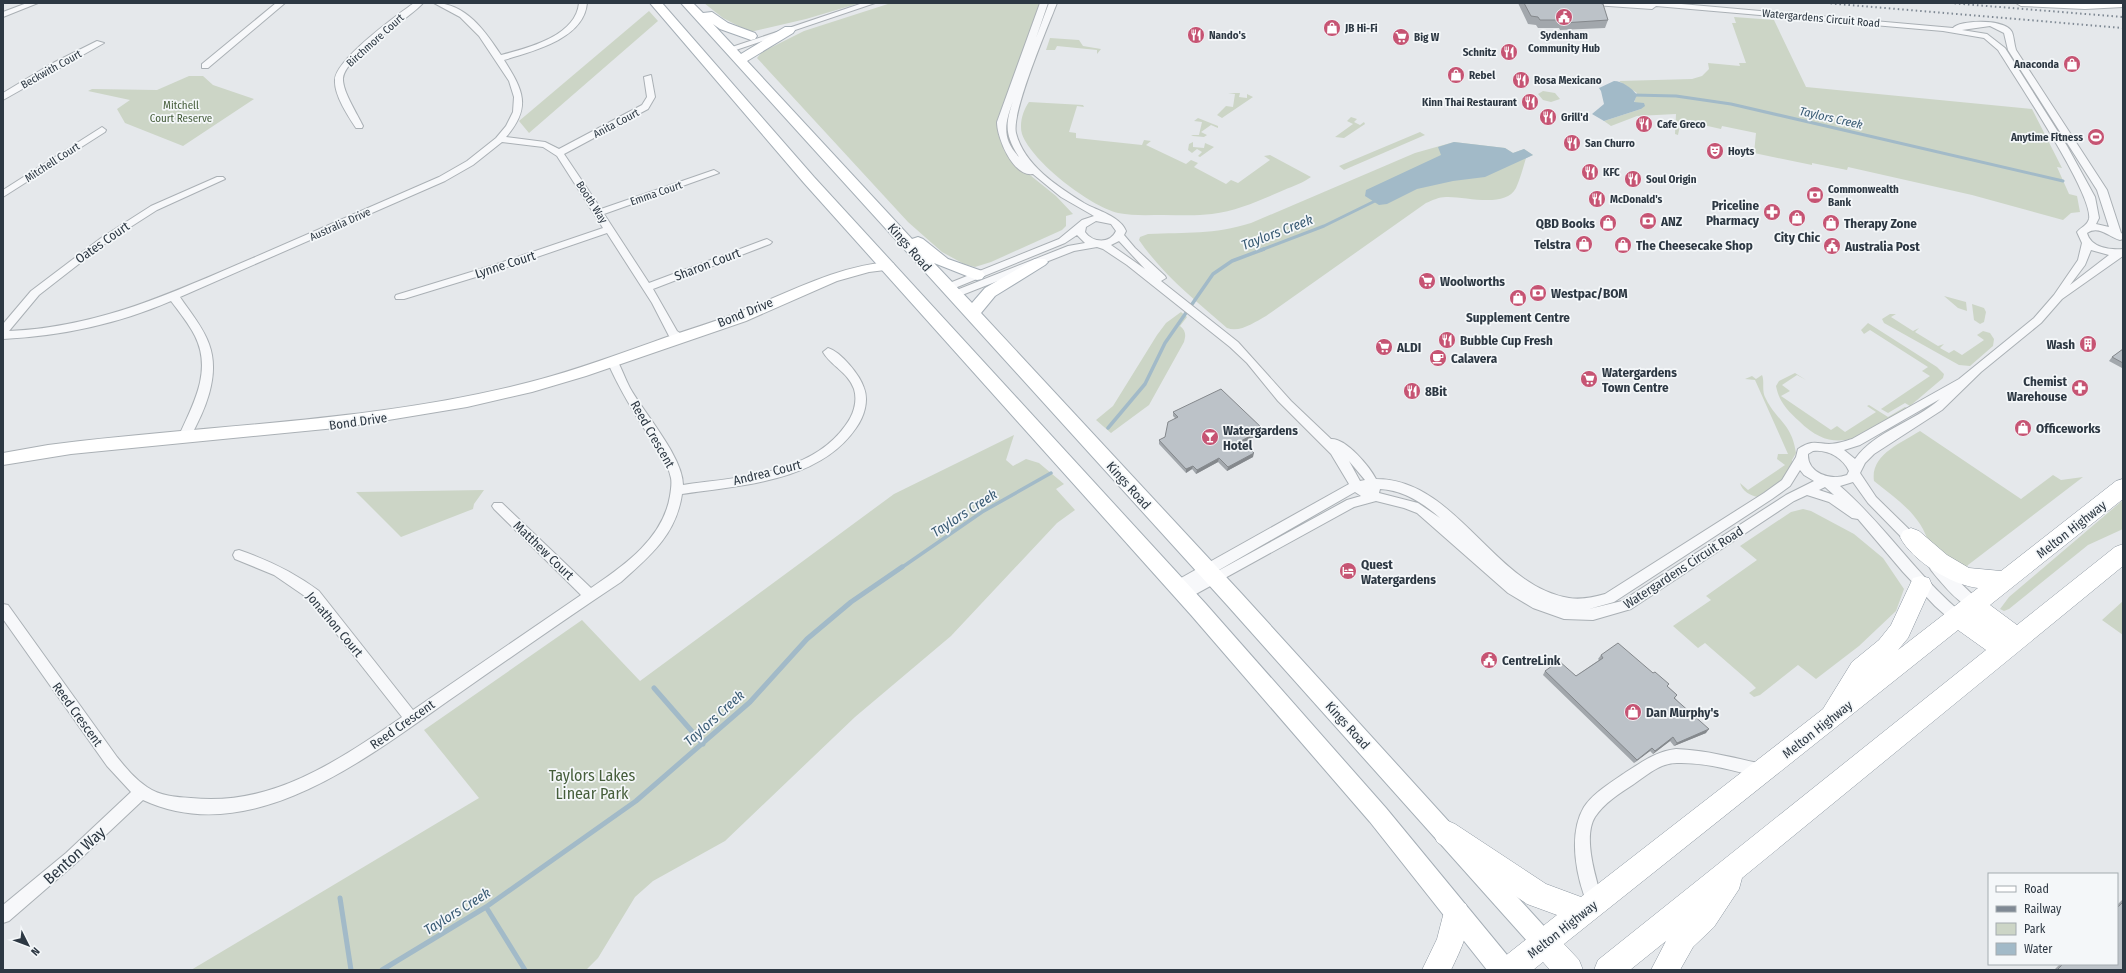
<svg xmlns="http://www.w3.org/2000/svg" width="2126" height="973" viewBox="0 0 2126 973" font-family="'Fira Sans Condensed',sans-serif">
<rect width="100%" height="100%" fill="#e5e8eb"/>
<path fill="#ccd5c6" d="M 704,3 L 860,3 L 806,19 L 750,32 L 723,18 Z
M 891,3 L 1041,3 L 997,120 L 998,134 L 1004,150 L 1010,159 L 1056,196 L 1073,214 L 1066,216 L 1066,226 L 1062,230 L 991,262 L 975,267 L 964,264 L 942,252 L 908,222 L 757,58 L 762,52 L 804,31 Z
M 649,11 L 658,21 L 529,133 L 519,121 Z
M 1734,17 L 1774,20 L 1806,87 L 2032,109 L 2062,168 L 2057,167 L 2069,194 L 2077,196 L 2080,212 L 2071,213 L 2063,220 L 1972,195 L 1848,167 L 1847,170 L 1812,163 L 1812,165 L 1754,153 L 1756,133 L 1722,126 L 1721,129 L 1681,120 L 1678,135 L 1675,134 L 1676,114 L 1637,116 L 1611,126 L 1604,121 L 1641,109 L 1642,103 L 1634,103 L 1637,93 L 1619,81 L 1692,79 L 1702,76 L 1709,69 L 1708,63 L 1740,66 L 1739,63 L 1746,63 L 1732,23 L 1736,23 Z
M 1050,38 L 1079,40 L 1083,46 L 1101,49 L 1097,54 L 1097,50 L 1057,46 L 1055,50 L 1046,50 Z
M 189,76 L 203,76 L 213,85 L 254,99 L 183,146 L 125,123 L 117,109 L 130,100 L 88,91 L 92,89 L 157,90 Z
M 1543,91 L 1555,93 L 1560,99 L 1551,102 L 1543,100 L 1538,94 Z
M 1228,93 L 1240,93 L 1239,97 L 1247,98 L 1247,94 L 1253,97 L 1222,118 L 1217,115 L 1226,106 L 1233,107 L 1235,94 Z
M 1029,102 L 1083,105 L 1084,107 L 1077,106 L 1069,132 L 1076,133 L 1076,138 L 1142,145 L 1144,140 L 1151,141 L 1146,145 L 1186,164 L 1191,160 L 1198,163 L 1194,167 L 1226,184 L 1231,180 L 1238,183 L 1270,160 L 1264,156 L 1270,155 L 1311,177 C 1303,183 1293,186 1284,190 C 1261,200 1237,211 1212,214 C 1196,216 1180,215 1164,215 C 1148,215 1133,216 1118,213 C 1090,206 1032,162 1022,134 C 1019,124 1023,110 1029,102 Z
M 1351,117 L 1357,119 L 1354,122 L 1360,125 L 1364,122 L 1365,124 L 1344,138 L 1335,137 L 1353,124 L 1347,121 Z
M 1198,118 L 1218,126 L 1218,128 L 1211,125 L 1201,132 L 1207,135 L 1204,137 L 1193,136 L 1191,135 L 1199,135 L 1202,122 L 1194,121 Z
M 1420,132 L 1425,135 L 1344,170 L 1339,166 Z
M 1193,142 L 1193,147 L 1204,148 L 1205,143 L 1214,147 L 1200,157 L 1198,156 L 1202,152 L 1197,149 L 1192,153 L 1188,150 L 1189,144 Z
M 1454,142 L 1505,148 L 1513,153 L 1524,149 L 1533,155 L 1526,158 C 1523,168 1520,179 1516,188 C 1505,209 1465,196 1446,197 C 1439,197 1433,200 1426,203 L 1266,316 C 1255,322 1240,333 1227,328 C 1196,301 1163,275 1139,240 L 1140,237 L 1148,234 C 1187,232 1213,235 1251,223 L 1415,153 Z
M 1944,296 L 1966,302 L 1967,311 L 1958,308 Z
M 1972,304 L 1984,308 L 1986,312 L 1984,322 L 1980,324 L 1974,320 Z
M 1181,312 L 1187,317 L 1180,326 C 1186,331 1186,335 1184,342 L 1149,405 L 1111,433 L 1096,420 L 1113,406 L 1157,335 L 1166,323 Z
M 1890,314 L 1896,314 L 1891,317 L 1913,331 L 1919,328 L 1915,332 L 1938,346 L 1944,344 L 1940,348 L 1949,353 L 1954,350 L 1962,355 L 1984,340 L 1977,335 L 1983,331 L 1990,333 L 1994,339 L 1993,346 L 1970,366 L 1959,365 L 1884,323 L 1882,319 Z
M 1868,323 L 1937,367 L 1944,374 L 1943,378 L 1910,406 L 1905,403 L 1888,413 L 1881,409 L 1930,376 L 1922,371 L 1928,367 L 1870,330 L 1864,334 L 1861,330 Z
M 1795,373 L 1806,380 L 1797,375 L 1782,385 L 1790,391 L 1781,396 L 1831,430 L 1837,426 L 1845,432 L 1876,412 L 1867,406 L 1869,405 L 1888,417 L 1905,407 L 1907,408 C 1868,431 1839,461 1799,421 C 1788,411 1779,402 1776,386 L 1779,381 Z
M 1762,375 C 1765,382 1761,391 1766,399 C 1777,421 1792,424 1796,453 L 1792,460 L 1793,467 L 1788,476 L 1784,476 L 1786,479 L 1758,497 C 1751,496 1742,491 1740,483 L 1748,490 L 1785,465 L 1777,459 L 1778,454 L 1788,454 L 1755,380 L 1745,379 L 1752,376 L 1756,379 Z
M 1920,431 L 2021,499 L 2053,475 L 2061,480 L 2083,477 L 1968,565 L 1966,568 L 1929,545 C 1922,515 1896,499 1874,481 C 1870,455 1901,443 1920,431 Z
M 1014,435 L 1006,460 L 1013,466 L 1026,459 L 1039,463 L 1064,484 L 1056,489 L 1075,510 L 1057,523 L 951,636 L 855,717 L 725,841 L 653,881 L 635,897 L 598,958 L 586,970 L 191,970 L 479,798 L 424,730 L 582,620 L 640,681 L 894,494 Z
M 484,490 L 474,504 L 473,509 L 401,537 L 356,492 Z
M 2123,500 L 2123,529 L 2088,545 L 2009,609 L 2004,611 L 2000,609 L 2009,597 Z
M 1803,509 L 1811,511 L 1854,534 L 1883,558 L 1904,589 L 1896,611 L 1859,646 L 1816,679 L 1798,665 L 1760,695 L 1754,697 L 1749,693 L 1756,688 L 1751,683 L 1705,643 L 1698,648 L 1673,626 L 1711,600 L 1706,596 L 1757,560 L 1740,546 L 1791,512 Z
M 2123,601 L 2123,635 L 2102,620 Z"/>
<path fill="#a2bac8" d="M 1614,81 C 1622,81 1632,88 1637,95 L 1634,102 L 1644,103 L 1645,106 L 1641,109 L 1604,121 L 1592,114 L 1604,104 L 1601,91 L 1599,88 Z
M 1454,142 L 1505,148 L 1513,153 L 1524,149 L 1533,155 L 1485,177 L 1453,181 L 1417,189 L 1387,204 L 1379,205 L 1365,196 L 1366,190 L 1441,155 L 1438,147 Z"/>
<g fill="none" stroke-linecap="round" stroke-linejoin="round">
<path stroke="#a2bac8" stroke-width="3" d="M 1633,95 L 1676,96 L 1731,104 L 2063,181
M 1261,250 L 1324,226 L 1377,200"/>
<path stroke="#a2bac8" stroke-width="3.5" d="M 1108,428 L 1145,384 L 1165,343 L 1213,274 L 1232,261 L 1264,249
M 901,568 L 982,512 L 1051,473"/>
<path stroke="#a2bac8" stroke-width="5" d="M 654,688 L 703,744
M 340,898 L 351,970
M 486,907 L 525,970
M 382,970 L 486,907 L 636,801 L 750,702 L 807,639 L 851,602 L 902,567"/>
<g stroke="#aab0b5" stroke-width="2">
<path id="street" d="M 27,3 L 38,3 L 3,17 L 3,12 Z
M 276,3 L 285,3 L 208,68 L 202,68 L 202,64 Z
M 414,3 L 423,3 C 407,21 347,54 343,78 C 342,91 358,115 363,126 L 362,128 L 356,128 C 348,116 334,95 335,80 C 335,60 397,15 414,3 Z
M 434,3 C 466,3 485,31 501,55 C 528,48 576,36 579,3 L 587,3 C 584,39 533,51 504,60 C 523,90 532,107 506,137 L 545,142 L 559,149 L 642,105 L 647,97 L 644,77 L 651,75 L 655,97 L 648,109 L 564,154 L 601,209 L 711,171 L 714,170 L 719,173 L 604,214 L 649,283 L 764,240 L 767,239 L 772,242 L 770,244 L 653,289 L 677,331 L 687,338 L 686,341 L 678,341 L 669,336 L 652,303 L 607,233 L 502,269 L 404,299 L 396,299 L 395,297 L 396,295 L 494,265 L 603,228 L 557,156 L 543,147 L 502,142 L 473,165 L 445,181 L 180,297 C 190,312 203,327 209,344 C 221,376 204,413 188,441 L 180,441 L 178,438 C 192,406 213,372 195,336 C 189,324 180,313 171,301 C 118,324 61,336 3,339 L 3,324 L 31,291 L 101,238 L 151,206 L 217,177 L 223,177 L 225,179 L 157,210 L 107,242 L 39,295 L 9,331 C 100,327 171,293 253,258 C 315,231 377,204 439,177 L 467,161 L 496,138 L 506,126 L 513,112 L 514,97 L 509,81 L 479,36 L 460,17 Z
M 863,3 L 875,3 L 733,51 L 726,49 Z
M 1040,3 L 1048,3 L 1036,38 L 1049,3 L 1057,3 C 1048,26 1011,113 1016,133 C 1024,165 1058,187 1084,203 C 1098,211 1120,216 1126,231 L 1124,235 L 1135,248 L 1165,276 L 1166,278 L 1161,281 L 1238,342 L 1291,401 L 1331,439 C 1346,438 1370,467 1376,479 C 1457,479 1493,586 1569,598 C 1582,600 1594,597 1605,594 L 1764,493 L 1782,480 L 1796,457 L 1798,449 C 1812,440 1815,443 1829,444 C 1837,444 1845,441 1852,439 L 1959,379 L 2034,318 L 2054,295 L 2078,260 L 2082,243 L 2077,232 C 2081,227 2087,226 2089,219 C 2094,195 2014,76 1998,50 L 1984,38 L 1943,31 L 1656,6 L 1652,9 L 1594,5 L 1590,3 L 1670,3 L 1953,28 C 1959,20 2005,18 2012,32 C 2014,37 2014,44 2016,50 L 2107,190 L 2121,233 L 2123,234 L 2123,239 L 2120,240 C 2109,237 2099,225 2087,233 C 2091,248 2110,250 2123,249 L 2123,256 L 2062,299 L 2041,323 L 1981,372 L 1942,410 L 1874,454 L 1865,463 L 1860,473 L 1876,497 L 1919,539 L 1921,543 L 1919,547 L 1911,547 L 1868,503 L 1853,482 L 1840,486 C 1885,525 1917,576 1963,614 L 1965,618 L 1963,622 L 1958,624 L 1953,622 L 1935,606 L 1903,572 L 1858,519 L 1852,518 L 1829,502 L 1807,495 L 1794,501 L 1631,609 L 1593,620 L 1564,619 L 1533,608 L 1508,593 L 1417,513 L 1404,508 L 1376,501 L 1354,507 L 1185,600 L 1180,599 L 1179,595 L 1181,591 L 1172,591 L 1171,587 L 1172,583 L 1349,484 L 1331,454 L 1278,401 L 1247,363 L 1230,347 L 1127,265 L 1103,249 L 1097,247 L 1074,251 L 957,297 L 949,297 L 948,295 L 949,293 L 1068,246 L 1085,243 L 1077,235 L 1065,243 L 950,290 L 942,290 L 941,288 L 942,286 L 1059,239 L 1082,220 L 1094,216 L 1061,197 L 1033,174 C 1013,177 997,138 997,122 ZM 1990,26 L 2004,33 L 2008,50 L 2097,190 L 2109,227 L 2096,224 L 2099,218 L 2095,197 L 2067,146 L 2005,48 L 1987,34 L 1962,30 ZM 1013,101 C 1005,125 1005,135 1019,157 C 1001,138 1005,123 1013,101 ZM 1096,221 L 1111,224 L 1116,231 C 1110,244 1093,243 1085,232 L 1086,227 ZM 1119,241 L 1145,269 L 1111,245 ZM 2091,250 L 2109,255 L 2070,285 L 2085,265 ZM 1940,399 C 1914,422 1875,431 1855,459 L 1844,450 L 1860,445 ZM 1813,451 C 1828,449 1843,458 1849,471 L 1847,475 C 1831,481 1807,473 1808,454 ZM 1349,461 L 1365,480 L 1360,481 ZM 1800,470 L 1804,475 L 1814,481 L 1786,495 L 1622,601 L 1589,609 L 1614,602 L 1772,499 L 1790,486 ZM 1825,487 L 1834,495 L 1819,490 ZM 1380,489 C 1403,490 1423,503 1440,518 L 1418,503 L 1379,493 ZM 1355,492 L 1361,496 L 1347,500 L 1205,578 Z
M 97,41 L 104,43 L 3,100 L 3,93 L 51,64 Z
M 102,127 L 106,130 L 105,132 L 3,197 L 3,190 Z
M 828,348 C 841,352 860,375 864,388 C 869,401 864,417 856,428 C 819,482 742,485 682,494 C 676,535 650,556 621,582 C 567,618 514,655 461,692 C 375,751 255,852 143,800 L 76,863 L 9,921 L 3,923 L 3,905 L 66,853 L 131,792 L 107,766 L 3,619 L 3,604 L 8,605 L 117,757 C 126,768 135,779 147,787 C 160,796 176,797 191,798 C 272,807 339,760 402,717 L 309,599 L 274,575 L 235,559 L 233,555 L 235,551 L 239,550 C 268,560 295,573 319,591 L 413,710 L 581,595 L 494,509 L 492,506 L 494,503 L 502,503 L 591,588 C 625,565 663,538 670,496 C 671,490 672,483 671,478 C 667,459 653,442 643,427 C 630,406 618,386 608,363 L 609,360 L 617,360 C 622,369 625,379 630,388 C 644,413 683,457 683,485 C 737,477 810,475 845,426 C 853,416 858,402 854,389 C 848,372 831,366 823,352 Z
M 1935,561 L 1939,562 L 1979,601 L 1981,605 L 1979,609 C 1965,613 1939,580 1931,570 L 1929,566 L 1931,562 Z
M 1676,749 C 1706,750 1734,758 1763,764 L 1768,766 L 1770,771 L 1768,776 L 1763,778 C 1735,771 1706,762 1677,763 C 1660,763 1647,775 1634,784 C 1620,793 1604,803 1595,817 C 1582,838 1597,881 1603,903 L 1601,908 L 1595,911 L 1589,908 C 1577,880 1567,836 1584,807 C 1594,792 1612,782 1626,772 C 1642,762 1657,751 1676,749 Z"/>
</g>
<g stroke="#aab0b5" stroke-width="2">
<path id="secondary" d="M 2016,3 L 2123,3 L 2123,7 L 2085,9 L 2021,6 Z
M 888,262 L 893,263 L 895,266 L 893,269 L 869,272 L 837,281 L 746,321 L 586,376 L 532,392 L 467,407 L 346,427 L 71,454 L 3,465 L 3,453 L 48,445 C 210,424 371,423 530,382 C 577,370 622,353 667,337 C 690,329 714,322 737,313 C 787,294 833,267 888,262 Z"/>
</g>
<g stroke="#a5aeb6" stroke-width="2">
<path id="primary" d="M 650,3 L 662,3 L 814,177 L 1205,603 L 1386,808 L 1512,961 L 1515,970 L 1487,970 L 1370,822 L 1191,615 L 804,183 Z
M 681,3 L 693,3 L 703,13 L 712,12 L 728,23 L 755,33 L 757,36 L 755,39 L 751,40 L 720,29 L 713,24 L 741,54 L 785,27 L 793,27 L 795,30 L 793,33 L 747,61 L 912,239 L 918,237 L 923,239 L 948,259 L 982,271 L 985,275 L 982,279 L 977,280 L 934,263 L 972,303 L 985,288 L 1035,259 L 1045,259 L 1048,262 L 1045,265 L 995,296 L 981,313 L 1241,593 L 1552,935 L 1556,943 L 1552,951 L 1544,955 L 1536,951 L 1227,605 Z"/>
</g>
<g stroke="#8d97a1" stroke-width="1">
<path id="highway" d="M 2123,479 L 2123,499 L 1990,605 L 2017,625 L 2115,547 L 2123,544 L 2123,566 L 1742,878 L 1739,889 L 1714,927 L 1693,947 L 1680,970 L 1651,970 L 1666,941 L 1630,970 L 1594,970 L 1598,960 L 1986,650 L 1958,630 L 1564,944 L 1579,960 L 1583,970 L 1550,970 L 1543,962 L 1533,970 L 1496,970 L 1500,960 L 1557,915 L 1527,904 L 1437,842 L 1433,833 L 1437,824 L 1446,820 L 1455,824 L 1546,884 L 1581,897 L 1823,709 L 1852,662 L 1879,640 L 1891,625 L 1913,578 L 1921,576 L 1929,578 L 1932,585 L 1908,638 L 1898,650 L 1978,588 C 1952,585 1912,561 1900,537 L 1903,531 L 1911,528 L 1919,531 L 1947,555 L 1969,568 L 2001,571 L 2116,481 Z
M 1456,900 L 1466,904 C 1474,925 1460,951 1451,970 L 1422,970 L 1437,939 L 1446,904 Z"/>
</g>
<use href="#street" fill="#f7f8fa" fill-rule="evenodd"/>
<use href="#secondary" fill="#fff" fill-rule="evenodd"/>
<use href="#primary" fill="#fff" fill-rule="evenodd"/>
<use href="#highway" fill="#fff" fill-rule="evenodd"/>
<path stroke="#7f8994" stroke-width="2" stroke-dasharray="1.5 3" stroke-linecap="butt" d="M 1826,3 L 2123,28
M 1950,3 L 2123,17"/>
</g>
<path fill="#a2a7ac" d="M 1518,3 L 1599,3 L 1608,20 L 1605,28 L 1560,30 L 1559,28 L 1538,28 L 1536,25 L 1528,24 Z
M 2123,349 L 2123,367 L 2122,368 L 2109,361 L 2112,357 Z
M 1173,412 L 1263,429 L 1262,433 L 1243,443 L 1253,457 L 1227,471 L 1218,462 L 1196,474 L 1192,469 L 1186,473 L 1159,444 L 1159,440 L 1165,437 L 1175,418 L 1173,416 Z
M 1601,655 L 1667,686 L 1677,695 L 1675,698 L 1706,733 L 1674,746 L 1670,741 L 1653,754 L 1650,751 L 1634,763 L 1543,675 L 1545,671 L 1576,676 L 1599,660 L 1598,659 Z
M 2123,899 L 2123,970 L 2054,970 L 2060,964 L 2117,964 L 2117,905 Z"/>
<path fill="#84888c" d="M 1263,429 L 1262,433 L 1240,444 L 1241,441 Z
M 1254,453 L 1253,457 L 1227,471 L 1228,467 Z
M 1219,458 L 1218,462 L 1196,474 L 1197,470 Z
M 1193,466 L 1192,469 L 1186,473 L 1186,469 Z
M 1709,729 L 1706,733 L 1674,746 L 1677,743 Z
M 1673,737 L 1670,741 L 1653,754 L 1655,751 Z
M 1652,748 L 1650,751 L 1634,763 L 1637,760 Z"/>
<path fill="#bcc2c8" stroke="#84888c" d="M 1524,3 L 1599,3 L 1603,4 L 1608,20 L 1563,23 L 1562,20 L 1540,20 L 1538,17 L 1531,16 Z
M 2123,349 L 2123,363 L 2112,357 Z
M 1221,389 L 1263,429 L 1241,441 L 1254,453 L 1228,467 L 1219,458 L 1197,470 L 1193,466 L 1186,469 L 1159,440 L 1165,437 L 1168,422 L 1178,417 L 1173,412 Z
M 1618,643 L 1653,673 L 1655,672 L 1669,684 L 1667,686 L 1677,695 L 1674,698 L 1709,729 L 1677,743 L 1673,737 L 1655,751 L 1652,748 L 1637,760 L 1545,671 L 1559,661 L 1576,676 L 1603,658 L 1601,655 Z
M 2123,902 L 2123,970 L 2057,970 L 2063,964 L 2117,964 L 2117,908 Z"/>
<defs>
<g id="civic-disc" transform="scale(0.9)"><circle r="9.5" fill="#c65473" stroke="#f4f7f9"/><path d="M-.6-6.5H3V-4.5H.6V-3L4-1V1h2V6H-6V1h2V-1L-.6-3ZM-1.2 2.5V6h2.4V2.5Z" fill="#fff"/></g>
<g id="shop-disc" transform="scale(0.9)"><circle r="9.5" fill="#c65473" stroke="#f4f7f9"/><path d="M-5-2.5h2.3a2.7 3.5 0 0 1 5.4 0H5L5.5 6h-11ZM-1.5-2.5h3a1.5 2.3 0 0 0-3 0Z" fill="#fff"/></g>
<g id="restaurant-disc" transform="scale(0.9)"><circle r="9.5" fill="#c65473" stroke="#f4f7f9"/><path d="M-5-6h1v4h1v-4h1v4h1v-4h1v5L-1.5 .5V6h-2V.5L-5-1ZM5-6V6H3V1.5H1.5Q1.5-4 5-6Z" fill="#fff"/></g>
<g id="supermarket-disc" transform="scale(0.9)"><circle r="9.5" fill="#c65473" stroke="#f4f7f9"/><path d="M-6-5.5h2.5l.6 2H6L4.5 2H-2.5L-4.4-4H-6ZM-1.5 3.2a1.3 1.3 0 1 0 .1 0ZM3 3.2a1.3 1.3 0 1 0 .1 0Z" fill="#fff"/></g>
<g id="stadium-disc" transform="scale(0.9)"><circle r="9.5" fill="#c65473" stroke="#f4f7f9"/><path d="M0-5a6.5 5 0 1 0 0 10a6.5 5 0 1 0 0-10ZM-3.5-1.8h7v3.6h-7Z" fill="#fff"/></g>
<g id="theatre-disc" transform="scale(0.9)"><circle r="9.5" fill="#c65473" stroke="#f4f7f9"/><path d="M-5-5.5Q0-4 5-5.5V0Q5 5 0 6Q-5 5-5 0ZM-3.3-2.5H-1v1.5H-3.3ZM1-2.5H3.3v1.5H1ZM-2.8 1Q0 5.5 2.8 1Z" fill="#fff"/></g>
<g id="bank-disc" transform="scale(0.9)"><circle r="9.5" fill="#c65473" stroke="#f4f7f9"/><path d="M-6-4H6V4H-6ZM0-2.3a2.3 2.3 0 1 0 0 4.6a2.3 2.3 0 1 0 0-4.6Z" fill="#fff"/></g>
<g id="pharmacy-disc" transform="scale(0.9)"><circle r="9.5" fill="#c65473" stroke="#f4f7f9"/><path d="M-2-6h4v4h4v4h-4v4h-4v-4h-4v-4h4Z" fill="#fff"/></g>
<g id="building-disc" transform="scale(0.9)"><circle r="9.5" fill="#c65473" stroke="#f4f7f9"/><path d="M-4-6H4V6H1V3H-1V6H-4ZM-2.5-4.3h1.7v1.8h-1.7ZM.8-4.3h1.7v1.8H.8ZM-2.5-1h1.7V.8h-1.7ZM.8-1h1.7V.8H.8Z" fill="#fff"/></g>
<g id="cafe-disc" transform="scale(0.9)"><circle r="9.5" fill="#c65473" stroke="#f4f7f9"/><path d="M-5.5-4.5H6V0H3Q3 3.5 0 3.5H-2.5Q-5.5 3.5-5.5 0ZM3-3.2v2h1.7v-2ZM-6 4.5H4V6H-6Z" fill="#fff"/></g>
<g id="bar-disc" transform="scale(0.9)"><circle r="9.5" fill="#c65473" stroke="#f4f7f9"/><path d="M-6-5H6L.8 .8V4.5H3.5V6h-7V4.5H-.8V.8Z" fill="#fff"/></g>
<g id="hotel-disc" transform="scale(0.9)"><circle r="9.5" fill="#c65473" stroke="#f4f7f9"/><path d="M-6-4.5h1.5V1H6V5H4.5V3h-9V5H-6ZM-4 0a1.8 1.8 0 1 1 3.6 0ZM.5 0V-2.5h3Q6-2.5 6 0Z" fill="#fff"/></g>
</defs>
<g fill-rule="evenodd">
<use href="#civic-disc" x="1564" y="17"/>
<use href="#shop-disc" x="1332" y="28"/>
<use href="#restaurant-disc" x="1196" y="35"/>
<use href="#supermarket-disc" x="1401" y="37"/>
<use href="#restaurant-disc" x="1509" y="52"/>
<use href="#shop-disc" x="2072" y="64"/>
<use href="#shop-disc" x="1456" y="75"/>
<use href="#restaurant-disc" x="1521" y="80"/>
<use href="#restaurant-disc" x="1530" y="102"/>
<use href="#restaurant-disc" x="1548" y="117"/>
<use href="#restaurant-disc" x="1644" y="124"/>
<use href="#stadium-disc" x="2096" y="137"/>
<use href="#restaurant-disc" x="1572" y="143"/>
<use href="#theatre-disc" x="1715" y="151"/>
<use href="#restaurant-disc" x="1590" y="172"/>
<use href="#restaurant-disc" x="1633" y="179"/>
<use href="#bank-disc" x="1815" y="195"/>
<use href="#restaurant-disc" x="1597" y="199"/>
<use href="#pharmacy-disc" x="1772" y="212"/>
<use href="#shop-disc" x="1797" y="218"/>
<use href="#bank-disc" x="1648" y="221"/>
<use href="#shop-disc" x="1608" y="223"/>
<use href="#shop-disc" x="1831" y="223"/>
<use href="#shop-disc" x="1584" y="244"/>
<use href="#shop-disc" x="1623" y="245"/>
<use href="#civic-disc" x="1832" y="246"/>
<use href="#supermarket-disc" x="1427" y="281"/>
<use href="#bank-disc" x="1538" y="293"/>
<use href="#shop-disc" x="1518" y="298"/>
<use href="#restaurant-disc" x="1447" y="340"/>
<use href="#building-disc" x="2088" y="344"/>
<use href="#supermarket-disc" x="1384" y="347"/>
<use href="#cafe-disc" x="1438" y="358"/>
<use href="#supermarket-disc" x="1589" y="379"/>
<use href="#pharmacy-disc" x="2080" y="388"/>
<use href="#restaurant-disc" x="1412" y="391"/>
<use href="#shop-disc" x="2023" y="428"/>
<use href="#bar-disc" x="1210" y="437"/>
<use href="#hotel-disc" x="1348" y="571"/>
<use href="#civic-disc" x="1489" y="660"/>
<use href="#shop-disc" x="1633" y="712"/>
</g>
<g text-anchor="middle" stroke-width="3.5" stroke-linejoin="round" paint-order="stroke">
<g font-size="11" fill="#2d3843" stroke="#f4f7f9">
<text transform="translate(1821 18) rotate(5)" y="4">Watergardens Circuit Road</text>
<text transform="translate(375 40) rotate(-42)" y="4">Birchmore Court</text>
<text transform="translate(51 69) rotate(-29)" y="4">Beckwith Court</text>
<text transform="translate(616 123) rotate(-28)" y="4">Anita Court</text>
<text transform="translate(52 162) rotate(-33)" y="4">Mitchell Court</text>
<text transform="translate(656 193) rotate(-19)" y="4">Emma Court</text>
<text transform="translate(592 202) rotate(57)" y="4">Booth Way</text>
<text transform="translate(340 224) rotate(-24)" y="4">Australia Drive</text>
</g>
<g font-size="11" font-weight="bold" fill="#2d3843" stroke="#f4f7f9" text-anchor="start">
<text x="1345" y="32">JB Hi-Fi</text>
<text x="1209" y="39">Nando's</text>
<text x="1564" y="39" text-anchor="middle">Sydenham<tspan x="1564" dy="13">Community Hub</tspan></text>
<text x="1414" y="41">Big W</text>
<text x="1496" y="56" text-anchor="end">Schnitz</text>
<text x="2059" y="68" text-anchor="end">Anaconda</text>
<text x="1469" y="79">Rebel</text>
<text x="1534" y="84">Rosa Mexicano</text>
<text x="1517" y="106" text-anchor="end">Kinn Thai Restaurant</text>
<text x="1561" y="121">Grill'd</text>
<text x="1657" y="128">Cafe Greco</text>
<text x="2083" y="141" text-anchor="end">Anytime Fitness</text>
<text x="1585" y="147">San Churro</text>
<text x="1728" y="155">Hoyts</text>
<text x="1603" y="176">KFC</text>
<text x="1646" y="183">Soul Origin</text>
<text x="1828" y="193">Commonwealth<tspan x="1828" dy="13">Bank</tspan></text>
<text x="1610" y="203">McDonald's</text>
</g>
<g font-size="11" fill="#465e3b" stroke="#f4f7f9">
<text x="181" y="109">Mitchell<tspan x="181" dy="13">Court Reserve</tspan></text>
</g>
<g font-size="12" font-style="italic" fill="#395b74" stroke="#f4f7f9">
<text transform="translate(1831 118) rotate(13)" y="4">Taylors Creek</text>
</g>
<g font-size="13" font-weight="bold" fill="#2d3843" stroke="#f4f7f9" text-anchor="start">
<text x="1759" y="210" text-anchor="end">Priceline<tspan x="1759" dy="15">Pharmacy</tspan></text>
<text x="1661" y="226">ANZ</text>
<text x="1595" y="228" text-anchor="end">QBD Books</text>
<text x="1844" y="228">Therapy Zone</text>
<text x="1797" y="242" text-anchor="middle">City Chic</text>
<text x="1571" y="249" text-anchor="end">Telstra</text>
<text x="1636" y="250">The Cheesecake Shop</text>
<text x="1845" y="251">Australia Post</text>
<text x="1440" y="286">Woolworths</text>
<text x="1551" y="298">Westpac/BOM</text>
<text x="1518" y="322" text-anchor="middle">Supplement Centre</text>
<text x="1460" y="345">Bubble Cup Fresh</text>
<text x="2075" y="349" text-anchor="end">Wash</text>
<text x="1397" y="352">ALDI</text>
<text x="1451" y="363">Calavera</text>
<text x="1602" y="377">Watergardens<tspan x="1602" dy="15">Town Centre</tspan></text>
<text x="2067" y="386" text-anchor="end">Chemist<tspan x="2067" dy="15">Warehouse</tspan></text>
<text x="1425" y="396">8Bit</text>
<text x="2036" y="433">Officeworks</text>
<text x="1223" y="435">Watergardens<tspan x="1223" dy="15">Hotel</tspan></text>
<text x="1361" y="569">Quest<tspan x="1361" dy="15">Watergardens</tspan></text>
<text x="1502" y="665">CentreLink</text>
<text x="1646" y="717">Dan Murphy's</text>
</g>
<g font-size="13" fill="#2d3843" stroke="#f4f7f9">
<text transform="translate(102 242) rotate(-35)" y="5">Oates Court</text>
<text transform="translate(910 247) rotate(49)" y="5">Kings Road</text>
<text transform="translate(505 264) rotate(-18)" y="5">Lynne Court</text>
<text transform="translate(707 264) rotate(-21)" y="5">Sharon Court</text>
<text transform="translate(745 312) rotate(-22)" y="5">Bond Drive</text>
<text transform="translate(358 421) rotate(-8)" y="5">Bond Drive</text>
<text transform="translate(653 434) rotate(60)" y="5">Reed Crescent</text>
<text transform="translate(767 472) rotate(-14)" y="5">Andrea Court</text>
<text transform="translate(1129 485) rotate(48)" y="5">Kings Road</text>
<text transform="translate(2071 529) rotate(-38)" y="5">Melton Highway</text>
<text transform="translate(544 550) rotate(44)" y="5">Matthew Court</text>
<text transform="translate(1683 567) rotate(-33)" y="5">Watergardens Circuit Road</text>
<text transform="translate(335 624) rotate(50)" y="5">Jonathon Court</text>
<text transform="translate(78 714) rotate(54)" y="5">Reed Crescent</text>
<text transform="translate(402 724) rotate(-35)" y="5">Reed Crescent</text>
<text transform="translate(1348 725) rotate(48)" y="5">Kings Road</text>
<text transform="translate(1817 729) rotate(-38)" y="5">Melton Highway</text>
<text transform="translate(1562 929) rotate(-38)" y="5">Melton Highway</text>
</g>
<g font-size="14" font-style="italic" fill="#395b74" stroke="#f4f7f9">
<text transform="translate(1277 232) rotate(-21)" y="5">Taylors Creek</text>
<text transform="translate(964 513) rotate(-33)" y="5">Taylors Creek</text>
<text transform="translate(714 718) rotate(-42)" y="5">Taylors Creek</text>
<text transform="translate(457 911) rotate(-32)" y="5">Taylors Creek</text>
</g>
<g font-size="16" fill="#465e3b" stroke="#f4f7f9">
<text x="592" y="781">Taylors Lakes<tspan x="592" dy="18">Linear Park</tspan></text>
</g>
<g font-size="16" fill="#2d3843" stroke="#f4f7f9">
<text transform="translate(74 855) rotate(-42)" y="6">Benton Way</text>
</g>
</g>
<rect width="2126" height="973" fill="none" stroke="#2d3843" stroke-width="8"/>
<rect x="1988" y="873" width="130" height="92" fill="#f4f7f9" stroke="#a4abb0"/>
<rect x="1996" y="886" width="20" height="6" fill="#ffffff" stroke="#a4abb0"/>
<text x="2024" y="893" font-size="12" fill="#2d3843">Road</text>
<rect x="1996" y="906" width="20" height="6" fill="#7f8994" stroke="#a4abb0"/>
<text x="2024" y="913" font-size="12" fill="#2d3843">Railway</text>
<rect x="1996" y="923" width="20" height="12" fill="#ccd5c6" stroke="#a4abb0"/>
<text x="2024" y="933" font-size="12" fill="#2d3843">Park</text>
<rect x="1996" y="943" width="20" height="12" fill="#a2bac8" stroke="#a4abb0"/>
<text x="2024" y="953" font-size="12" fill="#2d3843">Water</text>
<g transform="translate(28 945) rotate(132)" stroke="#f4f7f9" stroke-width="3" paint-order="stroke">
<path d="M0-3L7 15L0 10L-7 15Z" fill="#2d3843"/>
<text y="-6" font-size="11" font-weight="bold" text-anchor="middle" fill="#2d3843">N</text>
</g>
</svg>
